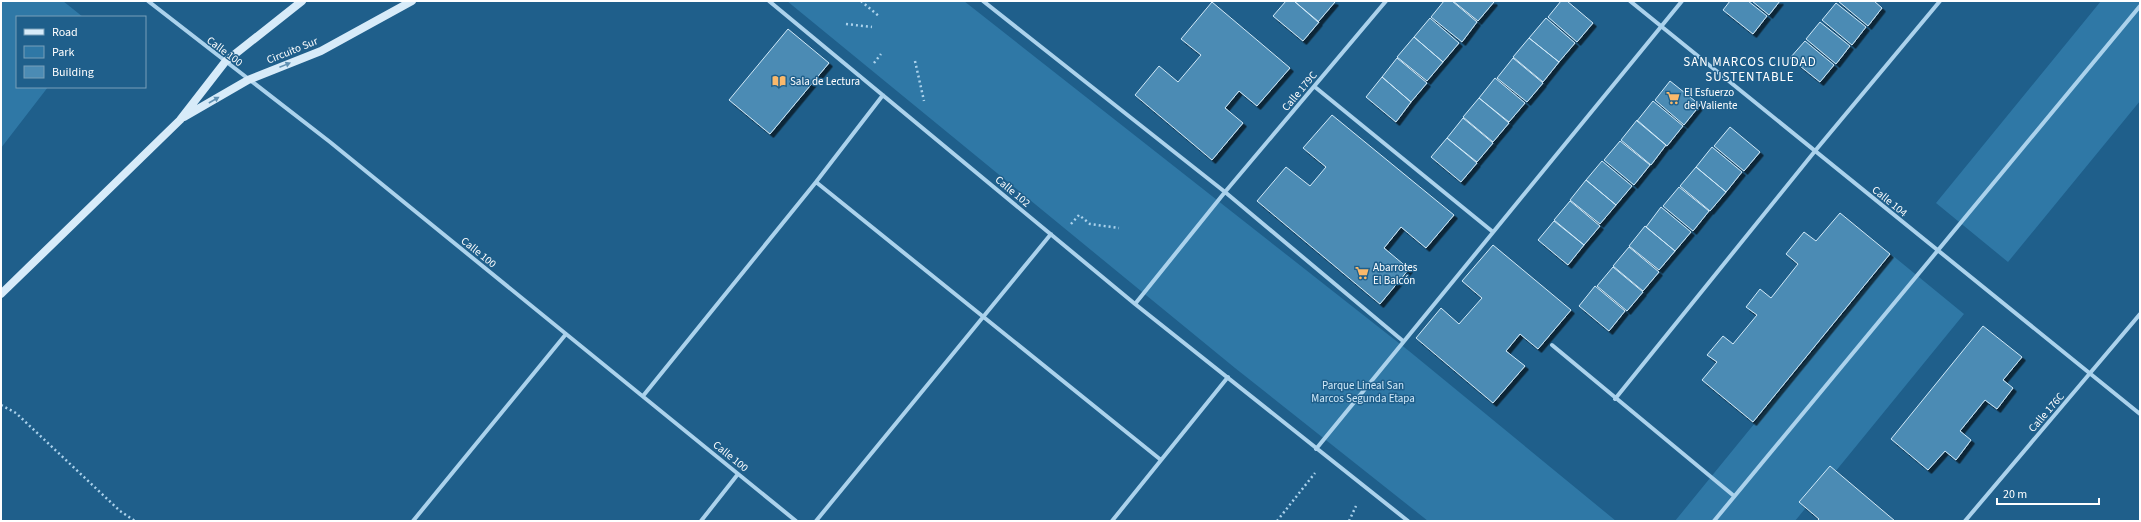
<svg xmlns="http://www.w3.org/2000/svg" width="2141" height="522" viewBox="0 0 2141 522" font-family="'Source Sans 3',sans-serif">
<defs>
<filter id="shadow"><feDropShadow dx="3.5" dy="3.5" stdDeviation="0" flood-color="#0009"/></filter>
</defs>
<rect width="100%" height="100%" fill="#1f5f8b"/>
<path fill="#2f78a6" d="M 1,1 L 63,1 L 83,17 L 17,17 L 17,87 L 48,87 L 1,148 Z
M 787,1 L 964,1 L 1409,351 L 1616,521 L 1428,521 L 1235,368 Z
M 2101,1 L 2140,1 L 2140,101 L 2008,262 L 1936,203 Z
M 1892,255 L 1964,314 L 1795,521 L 1675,521 Z"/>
<path fill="#4b8bb4" stroke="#d0e9f8" filter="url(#shadow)" d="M 1286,1 L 1294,1 L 1319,22 L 1303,41 L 1273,16 Z
M 1294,1 L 1333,1 L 1335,2 L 1318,22 Z
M 1444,1 L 1452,1 L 1477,22 L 1462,42 L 1431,17 Z
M 1453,1 L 1493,1 L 1494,2 L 1478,21 Z
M 1561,1 L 1567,1 L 1593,23 L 1577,42 L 1548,17 Z
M 1730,1 L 1748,1 L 1767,16 L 1753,34 L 1723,10 Z
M 1752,1 L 1780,1 L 1769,15 Z
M 1838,1 L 1874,1 L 1882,8 L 1868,26 Z
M 1212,2 L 1290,68 L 1257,106 L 1239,91 L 1225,108 L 1243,123 L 1212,160 L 1135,95 L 1159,66 L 1178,82 L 1201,55 L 1181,39 Z
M 1836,3 L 1866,27 L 1852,45 L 1822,20 Z
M 1430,18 L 1459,43 L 1443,62 L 1414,37 Z
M 1546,18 L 1575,43 L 1559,62 L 1529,38 Z
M 1820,22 L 1850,46 L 1836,64 L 1806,39 Z
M 788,29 L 829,63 L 770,134 L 729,100 Z
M 1414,37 L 1443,62 L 1427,81 L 1397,57 Z
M 1529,38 L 1559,62 L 1543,82 L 1513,57 Z
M 1805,41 L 1834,65 L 1820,82 L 1790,58 Z
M 1397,58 L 1427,83 L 1411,102 L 1382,77 Z
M 1513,58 L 1543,83 L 1527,102 L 1497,78 Z
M 1382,77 L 1411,102 L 1396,122 L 1366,97 Z
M 1495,78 L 1525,103 L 1509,122 L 1479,98 Z
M 1670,81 L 1700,105 L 1684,125 L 1655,100 Z
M 1479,98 L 1509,123 L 1493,142 L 1463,117 Z
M 1653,101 L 1683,126 L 1667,146 L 1637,121 Z
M 1332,115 L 1454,215 L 1426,248 L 1401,227 L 1384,248 L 1409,269 L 1380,304 L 1257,201 L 1286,167 L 1310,186 L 1326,167 L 1303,148 Z
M 1463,118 L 1493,143 L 1477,162 L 1447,138 Z
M 1637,120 L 1666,145 L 1651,165 L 1621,140 Z
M 1730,127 L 1760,152 L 1744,171 L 1714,146 Z
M 1447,138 L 1477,163 L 1461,182 L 1431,157 Z
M 1620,141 L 1650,165 L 1634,185 L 1604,160 Z
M 1712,147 L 1742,172 L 1726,192 L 1696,167 Z
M 1602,161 L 1632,186 L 1616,205 L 1586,180 Z
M 1696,167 L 1726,192 L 1710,211 L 1680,186 Z
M 1586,180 L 1616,205 L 1600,224 L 1570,200 Z
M 1679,187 L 1709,211 L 1693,231 L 1663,206 Z
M 1570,201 L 1600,226 L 1584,245 L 1554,220 Z
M 1661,207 L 1691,232 L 1675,251 L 1646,227 Z
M 1840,213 L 1890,254 L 1753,422 L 1702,380 L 1717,362 L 1707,355 L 1723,336 L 1733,344 L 1757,315 L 1746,307 L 1760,289 L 1771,298 L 1798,264 L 1786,254 L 1804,232 L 1816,241 Z
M 1554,221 L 1584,245 L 1568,265 L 1538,240 Z
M 1645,226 L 1675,251 L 1659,270 L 1629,246 Z
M 1493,245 L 1571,310 L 1538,349 L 1520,334 L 1506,351 L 1525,366 L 1493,403 L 1416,338 L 1441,308 L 1459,324 L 1482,298 L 1462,281 Z
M 1629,247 L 1659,272 L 1643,291 L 1613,266 Z
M 1613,267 L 1643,292 L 1627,311 L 1597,286 Z
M 1595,286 L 1625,311 L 1609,331 L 1579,306 Z
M 1983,326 L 2022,357 L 2003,380 L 2013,388 L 1997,409 L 1985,400 L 1960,431 L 1971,440 L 1956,460 L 1945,451 L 1928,470 L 1891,439 Z
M 1830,466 L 1895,521 L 1817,521 L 1819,519 L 1799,502 Z"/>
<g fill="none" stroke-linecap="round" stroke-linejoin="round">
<path stroke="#abd2ec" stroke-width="2.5" stroke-dasharray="2 3" stroke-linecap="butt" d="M 861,1 L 880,17
M 846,24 L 872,27
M 915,61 L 924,101
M 874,63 L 881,54
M 1071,224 L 1079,215 L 1090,224 L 1119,228
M 1,405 L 16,413 L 120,511 L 135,521
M 1277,521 L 1315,473
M 1349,521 L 1356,506"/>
<path stroke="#abd2ec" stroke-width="4" d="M 148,1 L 330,142 L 796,521
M 769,1 L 1135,304 L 1408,521
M 983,1 L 1225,192 L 1403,341
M 1630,1 L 2140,414
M 1315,87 L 1493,232
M 816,182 L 1161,460
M 1135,304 L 1225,192 L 1386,1
M 1552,345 L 1734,496
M 643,396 L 816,182 L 883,95
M 1615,399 L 1815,151 L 1940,1
M 1316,449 L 1682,1
M 413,521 L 566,334
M 701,521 L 738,474
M 816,521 L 1051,234
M 1112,521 L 1228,377
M 1714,521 L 2140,6
M 1965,521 L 2140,314"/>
<path stroke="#d7ebf9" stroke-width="8" d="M 184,117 L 248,80 L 321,51 L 412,1
M 1,294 L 180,120 L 225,62 L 302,1"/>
</g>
<defs><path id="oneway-solid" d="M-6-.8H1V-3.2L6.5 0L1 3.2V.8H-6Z"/></defs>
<g fill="#5f90b2">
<use href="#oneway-solid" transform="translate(285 65) rotate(-22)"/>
<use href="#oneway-solid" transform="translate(214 100) rotate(-30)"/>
</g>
<defs>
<g id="library-bare" transform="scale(1.08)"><path d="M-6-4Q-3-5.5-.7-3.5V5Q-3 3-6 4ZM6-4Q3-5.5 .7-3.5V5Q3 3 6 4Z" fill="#fab96b" stroke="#1f5f8b" stroke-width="2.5" paint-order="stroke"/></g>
<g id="supermarket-bare" transform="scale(1.08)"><path d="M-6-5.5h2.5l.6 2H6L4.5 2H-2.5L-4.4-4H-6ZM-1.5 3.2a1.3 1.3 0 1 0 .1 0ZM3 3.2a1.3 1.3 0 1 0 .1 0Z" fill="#fab96b" stroke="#1f5f8b" stroke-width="2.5" paint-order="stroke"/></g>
</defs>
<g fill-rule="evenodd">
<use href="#library-bare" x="779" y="81"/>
<use href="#supermarket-bare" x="1673" y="98"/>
<use href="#supermarket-bare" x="1362" y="273"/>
</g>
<g text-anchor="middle" stroke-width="3" stroke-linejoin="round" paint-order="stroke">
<g font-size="11" fill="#fff" stroke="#1f5f8b">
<text transform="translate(292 50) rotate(-22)" y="4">Circuito Sur</text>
<text transform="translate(225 51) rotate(37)" y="4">Calle 100</text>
<text transform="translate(1299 91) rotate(-50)" y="4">Calle 179C</text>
<text transform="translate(1013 191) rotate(40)" y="4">Calle 102</text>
<text transform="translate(1890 201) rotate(39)" y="4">Calle 104</text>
<text transform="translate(479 252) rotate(39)" y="4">Calle 100</text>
<text transform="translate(2046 412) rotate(-49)" y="4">Calle 176C</text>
<text transform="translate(731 456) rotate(39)" y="4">Calle 100</text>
</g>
<g font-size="11" fill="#fff" stroke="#1f5f8b" text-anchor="start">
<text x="790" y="85">Sala de Lectura</text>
<text x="1684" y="96">El Esfuerzo<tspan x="1684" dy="13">del Valiente</tspan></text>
<text x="1373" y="271">Abarrotes<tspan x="1373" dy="13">El Balcón</tspan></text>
</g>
<g font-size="11" fill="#d0e9f8" stroke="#1f5f8b">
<text x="1363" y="389">Parque Lineal San<tspan x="1363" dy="13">Marcos Segunda Etapa</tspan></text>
</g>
<g font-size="13" letter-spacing="1" fill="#fff" stroke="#1f5f8b">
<text x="1750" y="66">SAN MARCOS CIUDAD<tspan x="1750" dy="15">SUSTENTABLE</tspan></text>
</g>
</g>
<rect width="2141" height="522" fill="none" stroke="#ffffff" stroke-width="4"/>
<rect x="16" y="16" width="130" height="72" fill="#1f5f8b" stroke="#799fb9"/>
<rect x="24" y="29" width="20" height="6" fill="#d7ebf9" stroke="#799fb9"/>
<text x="52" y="36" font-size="12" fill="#ffffff">Road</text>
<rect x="24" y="46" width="20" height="12" fill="#2f78a6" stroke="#799fb9"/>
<text x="52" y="56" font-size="12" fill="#ffffff">Park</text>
<rect x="24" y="66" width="20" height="12" fill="#4b8bb4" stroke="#799fb9"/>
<text x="52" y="76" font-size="12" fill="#ffffff">Building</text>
<path d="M1997 498v6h102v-6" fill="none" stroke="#ffffff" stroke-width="2"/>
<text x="2003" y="498" font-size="12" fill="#ffffff" stroke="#1f5f8b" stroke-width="3" paint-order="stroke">20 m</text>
</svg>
